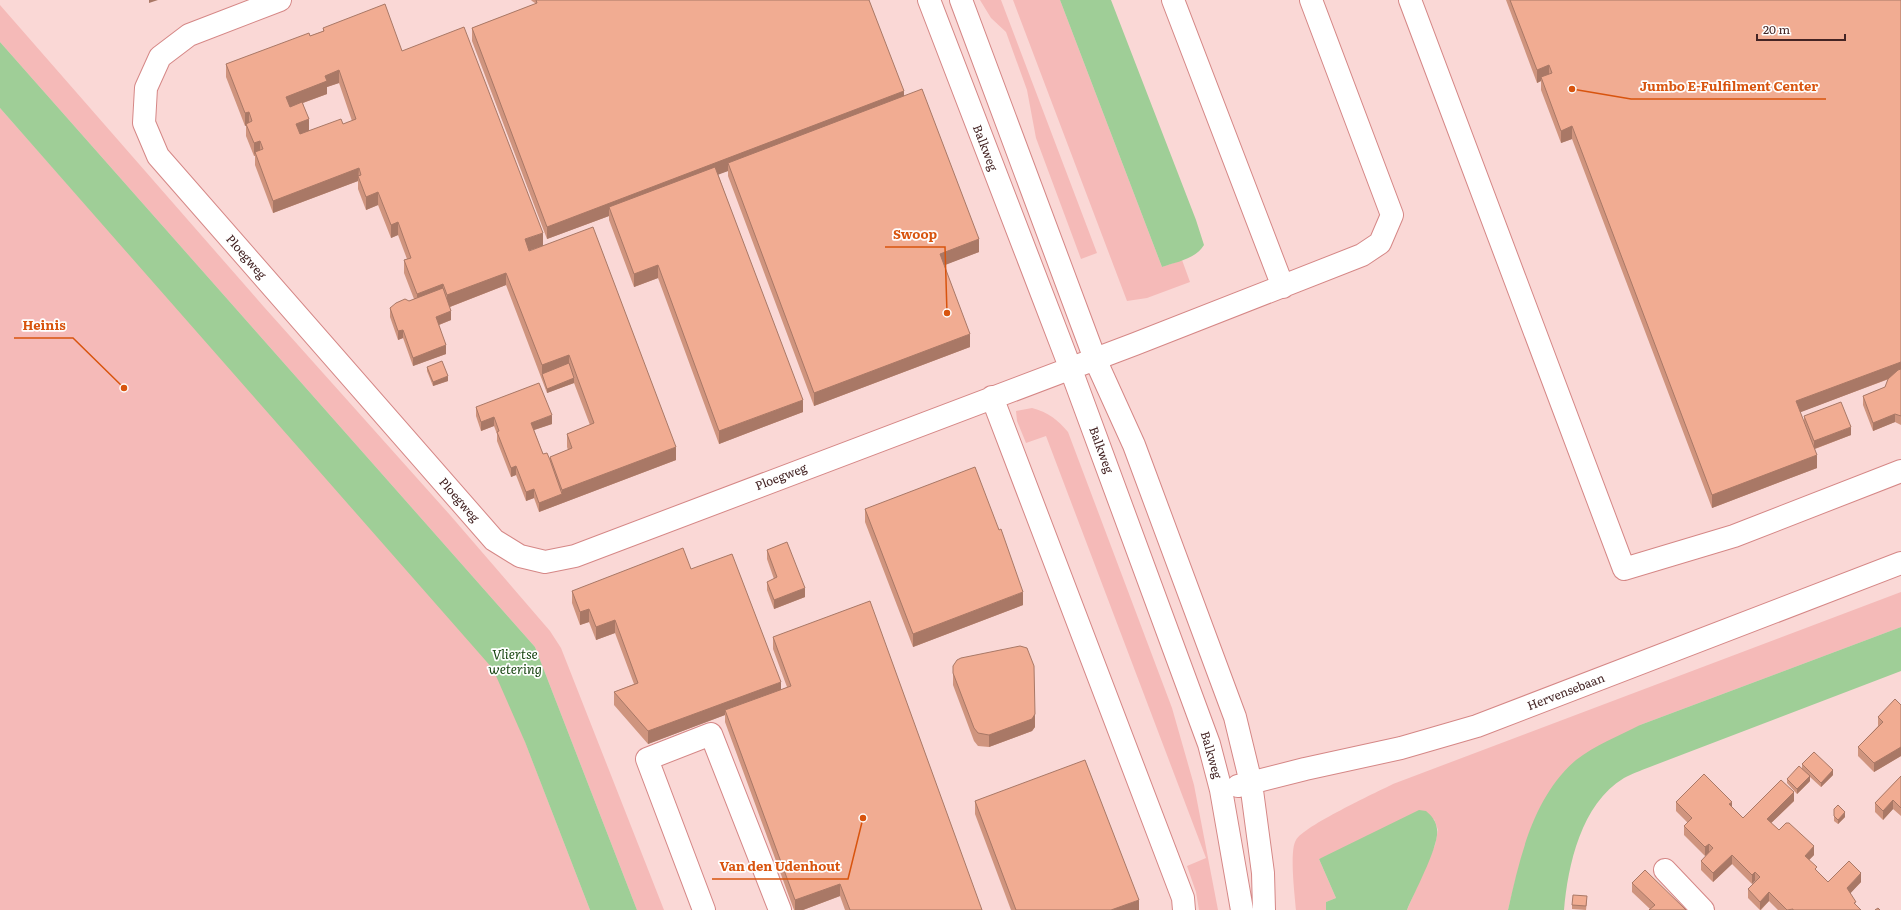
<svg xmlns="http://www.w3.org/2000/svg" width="1901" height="910" viewBox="0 0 1901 910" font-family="Literata,serif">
<rect width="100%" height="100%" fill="#fad8d6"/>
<path fill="#f5bab8" d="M 980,0 L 1001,0 L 1097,253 L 1081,259 L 1036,138 L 1027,90 L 1006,32 L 991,18 Z
M 1013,0 L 1060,0 L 1162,267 L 1182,260 L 1190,282 L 1147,298 L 1127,301 Z
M 0,5 L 264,307 L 450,515 L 550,631 L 561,648 L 664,910 L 637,910 L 535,647 L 0,42 Z
M 0,108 L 497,669 L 590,910 L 0,910 Z
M 1032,408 C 1048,412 1058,420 1068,432 L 1172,708 L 1194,785 L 1218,910 L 1199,910 L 1196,892 L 1187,866 L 1206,858 L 1046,436 L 1026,443 L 1017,421 L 1016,411 Z
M 1901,592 L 1901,627 L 1640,725 L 1516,878 L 1508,910 L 1407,910 L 1435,845 L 1438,830 L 1434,819 L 1319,859 L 1336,898 L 1326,902 L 1326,910 L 1296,910 C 1295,896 1289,851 1296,840 C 1304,826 1375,793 1393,784 Z"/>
<path fill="#9fce97" d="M 1060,0 L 1111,0 L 1196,220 L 1204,245 C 1196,259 1176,262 1162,267 Z
M 0,42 L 535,647 L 637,910 L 590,910 L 525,742 L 493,669 L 0,108 Z
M 1901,627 L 1901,671 L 1655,765 C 1645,769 1633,773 1624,778 C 1581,804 1568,865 1564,910 L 1508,910 C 1520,857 1533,797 1576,760 C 1595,745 1619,736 1640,725 Z
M 1419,810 L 1426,811 C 1432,816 1436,821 1437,829 C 1440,845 1414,893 1407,910 L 1326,910 L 1326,902 L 1336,898 L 1319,859 Z"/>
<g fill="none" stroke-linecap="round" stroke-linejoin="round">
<g stroke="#d58786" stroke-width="24">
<path id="minor" d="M 280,0 L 189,35 L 160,57 L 146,88 L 144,123 L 158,156 L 494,540 L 520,556 L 545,562 L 575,556 L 1135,344 L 1362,255 L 1380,243 L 1392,215 L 1311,0
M 929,0 L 1070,367 L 1209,744 L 1221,790 L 1242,910
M 961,0 L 1095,359 L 1134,445 L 1235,717 L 1251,783 L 1263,873 L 1264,910
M 1173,0 L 1283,287
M 1410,0 L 1624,569 L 1734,536 L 1901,471
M 992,397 L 1183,898 L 1184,910
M 1238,786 L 1305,769 L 1401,748 L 1477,726 L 1901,563
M 1665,870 L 1703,910
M 704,910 L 647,759 L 711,734 L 780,910"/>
</g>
<use href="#minor" stroke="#fff" stroke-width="22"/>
</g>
<path fill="#cf947e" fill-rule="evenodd" d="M 531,0 L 869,0 L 904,96 L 979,252 L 944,265 L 970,347 L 814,406 L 728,176 L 728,171 L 718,174 L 803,412 L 719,444 L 658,278 L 634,287 L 609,220 L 609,216 L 547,239 L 472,41 L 472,28 L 535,4 L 535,3 L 532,1 Z
M 1506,0 L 1901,0 L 1901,425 L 1895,422 L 1873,431 L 1863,405 L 1863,396 L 1885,387 L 1889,379 L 1800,412 L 1804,423 L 1804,416 L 1851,435 L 1815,449 L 1817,468 L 1712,508 L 1572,139 L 1561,143 L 1541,90 L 1541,81 L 1537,83 Z
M 323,28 L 402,51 L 529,251 L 676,460 L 539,512 L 534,498 L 526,501 L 516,475 L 511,477 L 497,441 L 497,434 L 494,426 L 481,431 L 476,416 L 476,407 L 552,424 L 534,430 L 543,454 L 550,460 L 550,457 L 568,450 L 567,447 L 567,434 L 590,425 L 574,383 L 547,393 L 506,285 L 450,307 L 451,320 L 439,325 L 446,354 L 413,366 L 403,338 L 398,340 L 390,317 L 390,308 L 414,299 L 404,273 L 404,260 L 407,259 L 398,235 L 391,238 L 378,205 L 366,210 L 358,189 L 358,181 L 273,213 L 255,165 L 255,156 L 254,156 L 246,136 L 246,125 L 245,126 L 226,77 L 226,64 L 310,36 L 323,31 ZM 339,83 L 352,121 L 343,124 L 309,131 L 303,103 L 327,94 L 327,87 Z
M 427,367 L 448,381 L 433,386 L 427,371 Z
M 865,509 L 1023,605 L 913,647 L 865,522 Z
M 767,550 L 805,597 L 774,609 L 767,590 L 767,582 L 774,579 L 767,559 Z
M 691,569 L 781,690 L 787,687 L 773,649 L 773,637 L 982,910 L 845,910 L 840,896 L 803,910 L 794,910 L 725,722 L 725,715 L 648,744 L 614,705 L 614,692 L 634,684 L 615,633 L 596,640 L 589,622 L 580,625 L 572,603 L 572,591 Z
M 953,666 L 1035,727 L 1032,731 L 989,747 L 978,746 L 974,741 L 953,685 Z
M 1901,705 L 1901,756 L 1874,772 L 1858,756 L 1858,747 L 1878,726 L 1878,717 Z
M 1802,764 L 1833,775 L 1821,787 L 1810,777 L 1810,781 L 1797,794 L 1787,783 L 1787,779 L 1802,768 Z
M 1901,776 L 1901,816 L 1893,809 L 1883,820 L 1875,812 L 1875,803 Z
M 975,801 L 1139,910 L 1011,910 L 975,814 Z
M 1794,801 L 1771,823 L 1779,830 L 1814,855 L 1809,860 L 1817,871 L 1828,882 L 1861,882 L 1850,893 L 1856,905 L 1861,910 L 1778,910 L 1769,901 L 1761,910 L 1760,910 L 1748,898 L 1748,889 L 1756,881 L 1755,881 L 1752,884 L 1732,864 L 1713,882 L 1701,870 L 1701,861 L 1709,853 L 1705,856 L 1684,835 L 1684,826 L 1688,823 L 1676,811 L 1676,802 L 1732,807 L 1743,818 Z
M 1834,809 L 1845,817 L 1838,824 L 1834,821 Z
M 1632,883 L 1686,910 L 1650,909 L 1632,892 Z
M 1587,901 L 1586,910 L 1572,909 L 1572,905 Z"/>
<path fill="#a97866" d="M 149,0 L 158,0 L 149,3 Z
M 1549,65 L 1549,78 L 1541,77 L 1541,81 L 1537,83 L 1537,70 Z
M 339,70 L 339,83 L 327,87 L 327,94 L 286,109 L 286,97 L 325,76 Z
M 904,91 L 904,104 L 728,163 L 728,171 L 612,215 L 609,207 L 609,216 L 547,239 L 547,227 Z
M 249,112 L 249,124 L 245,126 L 245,113 Z
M 309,119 L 309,132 L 296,137 L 296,124 Z
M 1572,126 L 1572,139 L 1561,143 L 1561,131 Z
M 260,141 L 260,154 L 255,152 L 254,156 L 254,143 Z
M 359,168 L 358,181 L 273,213 L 273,201 Z
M 378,192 L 378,205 L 366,210 L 366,197 Z
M 398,222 L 398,235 L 391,238 L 391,225 Z
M 543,233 L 543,246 L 525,252 L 525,239 Z
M 979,239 L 979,252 L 940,267 L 940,254 Z
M 658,265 L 658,278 L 634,287 L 634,274 Z
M 506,273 L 506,285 L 447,308 L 447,295 Z
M 443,284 L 443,297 L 417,307 L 417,294 Z
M 451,311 L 451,320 L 436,326 L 436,317 Z
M 403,330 L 403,338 L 398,340 L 398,331 Z
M 970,334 L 970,347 L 814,406 L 814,393 Z
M 446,345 L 446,354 L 413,366 L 413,358 Z
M 569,355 L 569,368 L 542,374 L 542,365 Z
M 1901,362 L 1901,374 L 1796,414 L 1796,401 Z
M 448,376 L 448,381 L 433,386 L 433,382 Z
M 574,378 L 574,383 L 547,393 L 547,389 Z
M 803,400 L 803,412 L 719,444 L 719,431 Z
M 1895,414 L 1895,422 L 1873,431 L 1873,423 Z
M 552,415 L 552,424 L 531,431 L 531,423 Z
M 494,417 L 494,426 L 481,431 L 481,422 Z
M 1851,427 L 1851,435 L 1814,449 L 1814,441 Z
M 676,447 L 676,460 L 539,512 L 539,503 L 562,494 L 562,490 Z
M 1817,455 L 1817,468 L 1712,508 L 1712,495 Z
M 516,466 L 516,475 L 511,477 L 511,468 Z
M 534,489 L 534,498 L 526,501 L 526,492 Z
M 805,588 L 805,597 L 774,609 L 774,600 Z
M 1023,592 L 1023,605 L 913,647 L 913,634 Z
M 589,609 L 589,622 L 580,625 L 580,612 Z
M 615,620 L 615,633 L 596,640 L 596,627 Z
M 781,682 L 781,695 L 725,710 L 725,715 L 648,744 L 648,731 Z
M 1035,714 L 1035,727 L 1032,731 L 989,747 L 989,735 Z
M 1901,747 L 1901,756 L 1874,772 L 1874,763 Z
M 1833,770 L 1833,775 L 1821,787 L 1821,783 Z
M 1810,776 L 1810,781 L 1797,794 L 1797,789 Z
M 1794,792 L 1794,801 L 1767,827 L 1767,819 Z
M 1893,800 L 1893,809 L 1883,820 L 1883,811 Z
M 1732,802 L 1732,810 L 1729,804 Z
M 1845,812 L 1845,817 L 1838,824 L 1838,820 Z
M 1709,844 L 1709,853 L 1705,856 L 1705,847 Z
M 1814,846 L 1814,855 L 1805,864 L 1805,856 Z
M 1732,855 L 1732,864 L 1713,882 L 1713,873 Z
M 1755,872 L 1755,881 L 1752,884 L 1752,875 Z
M 1861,873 L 1861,882 L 1847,897 L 1847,888 Z
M 840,884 L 840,896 L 803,910 L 795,910 L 795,900 Z
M 1769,892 L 1769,901 L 1760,910 L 1760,902 Z
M 1139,900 L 1139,910 L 1111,910 Z"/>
<path fill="#f1ac92" stroke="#a97866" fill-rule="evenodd" d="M 536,0 L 869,0 L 904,91 L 547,227 L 472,28 L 537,3 Z
M 1510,0 L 1901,0 L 1901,362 L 1796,401 L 1817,455 L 1712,495 L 1572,126 L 1561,131 L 1541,77 L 1552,73 L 1549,65 L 1537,70 Z
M 385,4 L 402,51 L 464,27 L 543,233 L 525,239 L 529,251 L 593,227 L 676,447 L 562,490 L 550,457 L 572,448 L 567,434 L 594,423 L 569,355 L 542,365 L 506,273 L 447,295 L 443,284 L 417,294 L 404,260 L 411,258 L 398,222 L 391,225 L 378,192 L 366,197 L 358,176 L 361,175 L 359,168 L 273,201 L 255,152 L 263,149 L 260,141 L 254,143 L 246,124 L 252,121 L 249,112 L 245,113 L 226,64 L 309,33 L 310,36 L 324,31 L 323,28 ZM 339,70 L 356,119 L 343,124 L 341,119 L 300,134 L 296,124 L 309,119 L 302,102 L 290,107 L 286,97 L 327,81 L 325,76 Z
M 922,89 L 979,239 L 940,254 L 970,334 L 814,393 L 728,163 Z
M 715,167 L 803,400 L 719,431 L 658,265 L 634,274 L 609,207 Z
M 443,288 L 451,311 L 436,317 L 446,345 L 413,358 L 403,330 L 398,331 L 390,308 L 396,303 L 405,299 L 409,301 Z
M 442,361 L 448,376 L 433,382 L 427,367 Z
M 569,363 L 574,378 L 547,389 L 542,374 Z
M 1901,369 L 1901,416 L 1895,414 L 1873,423 L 1863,396 L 1885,387 L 1888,379 L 1898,370 Z
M 539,383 L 552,415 L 531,423 L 543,454 L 547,453 L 550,460 L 562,494 L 539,503 L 534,489 L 526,492 L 516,466 L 511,468 L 497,432 L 499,431 L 494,417 L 481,422 L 476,407 Z
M 1841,402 L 1851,427 L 1814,441 L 1804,416 Z
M 975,467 L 999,530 L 1001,529 L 1023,592 L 913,634 L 865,509 Z
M 787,542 L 805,588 L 774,600 L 767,582 L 777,577 L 767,550 Z
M 683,548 L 691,569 L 732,554 L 781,682 L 648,731 L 614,692 L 638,683 L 615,620 L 596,627 L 589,609 L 580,612 L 572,591 Z
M 870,601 L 982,910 L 850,910 L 840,884 L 795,900 L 725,710 L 791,686 L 773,637 Z
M 1020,646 L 1027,648 L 1034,666 L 1035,714 L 1032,719 L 989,735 L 978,733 L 974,728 L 953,673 L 953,666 L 957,660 L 961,658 Z
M 1895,699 L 1901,705 L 1901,747 L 1874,763 L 1858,747 L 1883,722 L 1878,717 Z
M 1814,752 L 1833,770 L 1821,783 L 1802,764 Z
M 1085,760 L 1139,900 L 1111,910 L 1016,910 L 975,801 Z
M 1799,766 L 1810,776 L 1797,789 L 1787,779 Z
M 1704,774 L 1732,802 L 1729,804 L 1743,818 L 1781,780 L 1794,792 L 1767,819 L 1779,830 L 1786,823 L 1789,823 L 1814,846 L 1805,856 L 1817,867 L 1815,869 L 1828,882 L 1849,861 L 1861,873 L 1847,888 L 1856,902 L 1854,903 L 1861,910 L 1793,910 L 1793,909 L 1787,910 L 1769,892 L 1760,902 L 1748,889 L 1760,877 L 1755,872 L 1752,875 L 1732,855 L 1713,873 L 1701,861 L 1713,848 L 1709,844 L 1705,847 L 1684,826 L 1692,818 L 1676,802 Z
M 1901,776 L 1901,808 L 1893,800 L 1883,811 L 1875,803 Z
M 1838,805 L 1845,812 L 1838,820 L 1834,816 L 1834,809 Z
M 1645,870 L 1686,910 L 1649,910 L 1655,905 L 1632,883 Z
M 1573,895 L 1587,896 L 1586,906 L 1572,905 Z
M 1878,908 L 1880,910 L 1875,910 Z"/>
<g text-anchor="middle" stroke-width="3.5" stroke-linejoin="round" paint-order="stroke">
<g font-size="12" fill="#442424" stroke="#fff">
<text transform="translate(985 148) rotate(69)" y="4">Balkweg</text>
<text transform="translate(246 257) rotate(49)" y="4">Ploegweg</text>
<text transform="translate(1101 450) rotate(70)" y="4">Balkweg</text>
<text transform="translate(781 477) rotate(-21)" y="4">Ploegweg</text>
<text transform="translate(459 500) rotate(49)" y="4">Ploegweg</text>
<text transform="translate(1566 692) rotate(-21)" y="4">Hervensebaan</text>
<text transform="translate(1211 755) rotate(74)" y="4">Balkweg</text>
</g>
<g font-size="13" font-style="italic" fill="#174510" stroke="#fff">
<text x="515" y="659">Vliertse<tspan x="515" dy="15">wetering</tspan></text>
</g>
</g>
<path fill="none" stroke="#d8540e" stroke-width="1.5" d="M1572 89L1631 99H1826M947 313L945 247H885M124 388L73 338H14M863 818L848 879H712"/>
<g fill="#d8540e" stroke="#fff" stroke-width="1.5">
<circle cx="1572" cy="89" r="4"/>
<circle cx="947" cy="313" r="4"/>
<circle cx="124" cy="388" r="4"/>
<circle cx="863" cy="818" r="4"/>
</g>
<g font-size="13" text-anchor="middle" font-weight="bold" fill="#d8540e" stroke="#fff" stroke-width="3.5" stroke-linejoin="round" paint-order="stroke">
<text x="1729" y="91">Jumbo E-Fulfilment Center</text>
<text x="915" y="239">Swoop</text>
<text x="44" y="330">Heinis</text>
<text x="780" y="871">Van den Udenhout</text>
</g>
<path d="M1757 34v6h88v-6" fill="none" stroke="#442424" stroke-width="2"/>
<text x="1763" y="34" font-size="12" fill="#442424" stroke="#ffffff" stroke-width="3" paint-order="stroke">20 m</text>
</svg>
